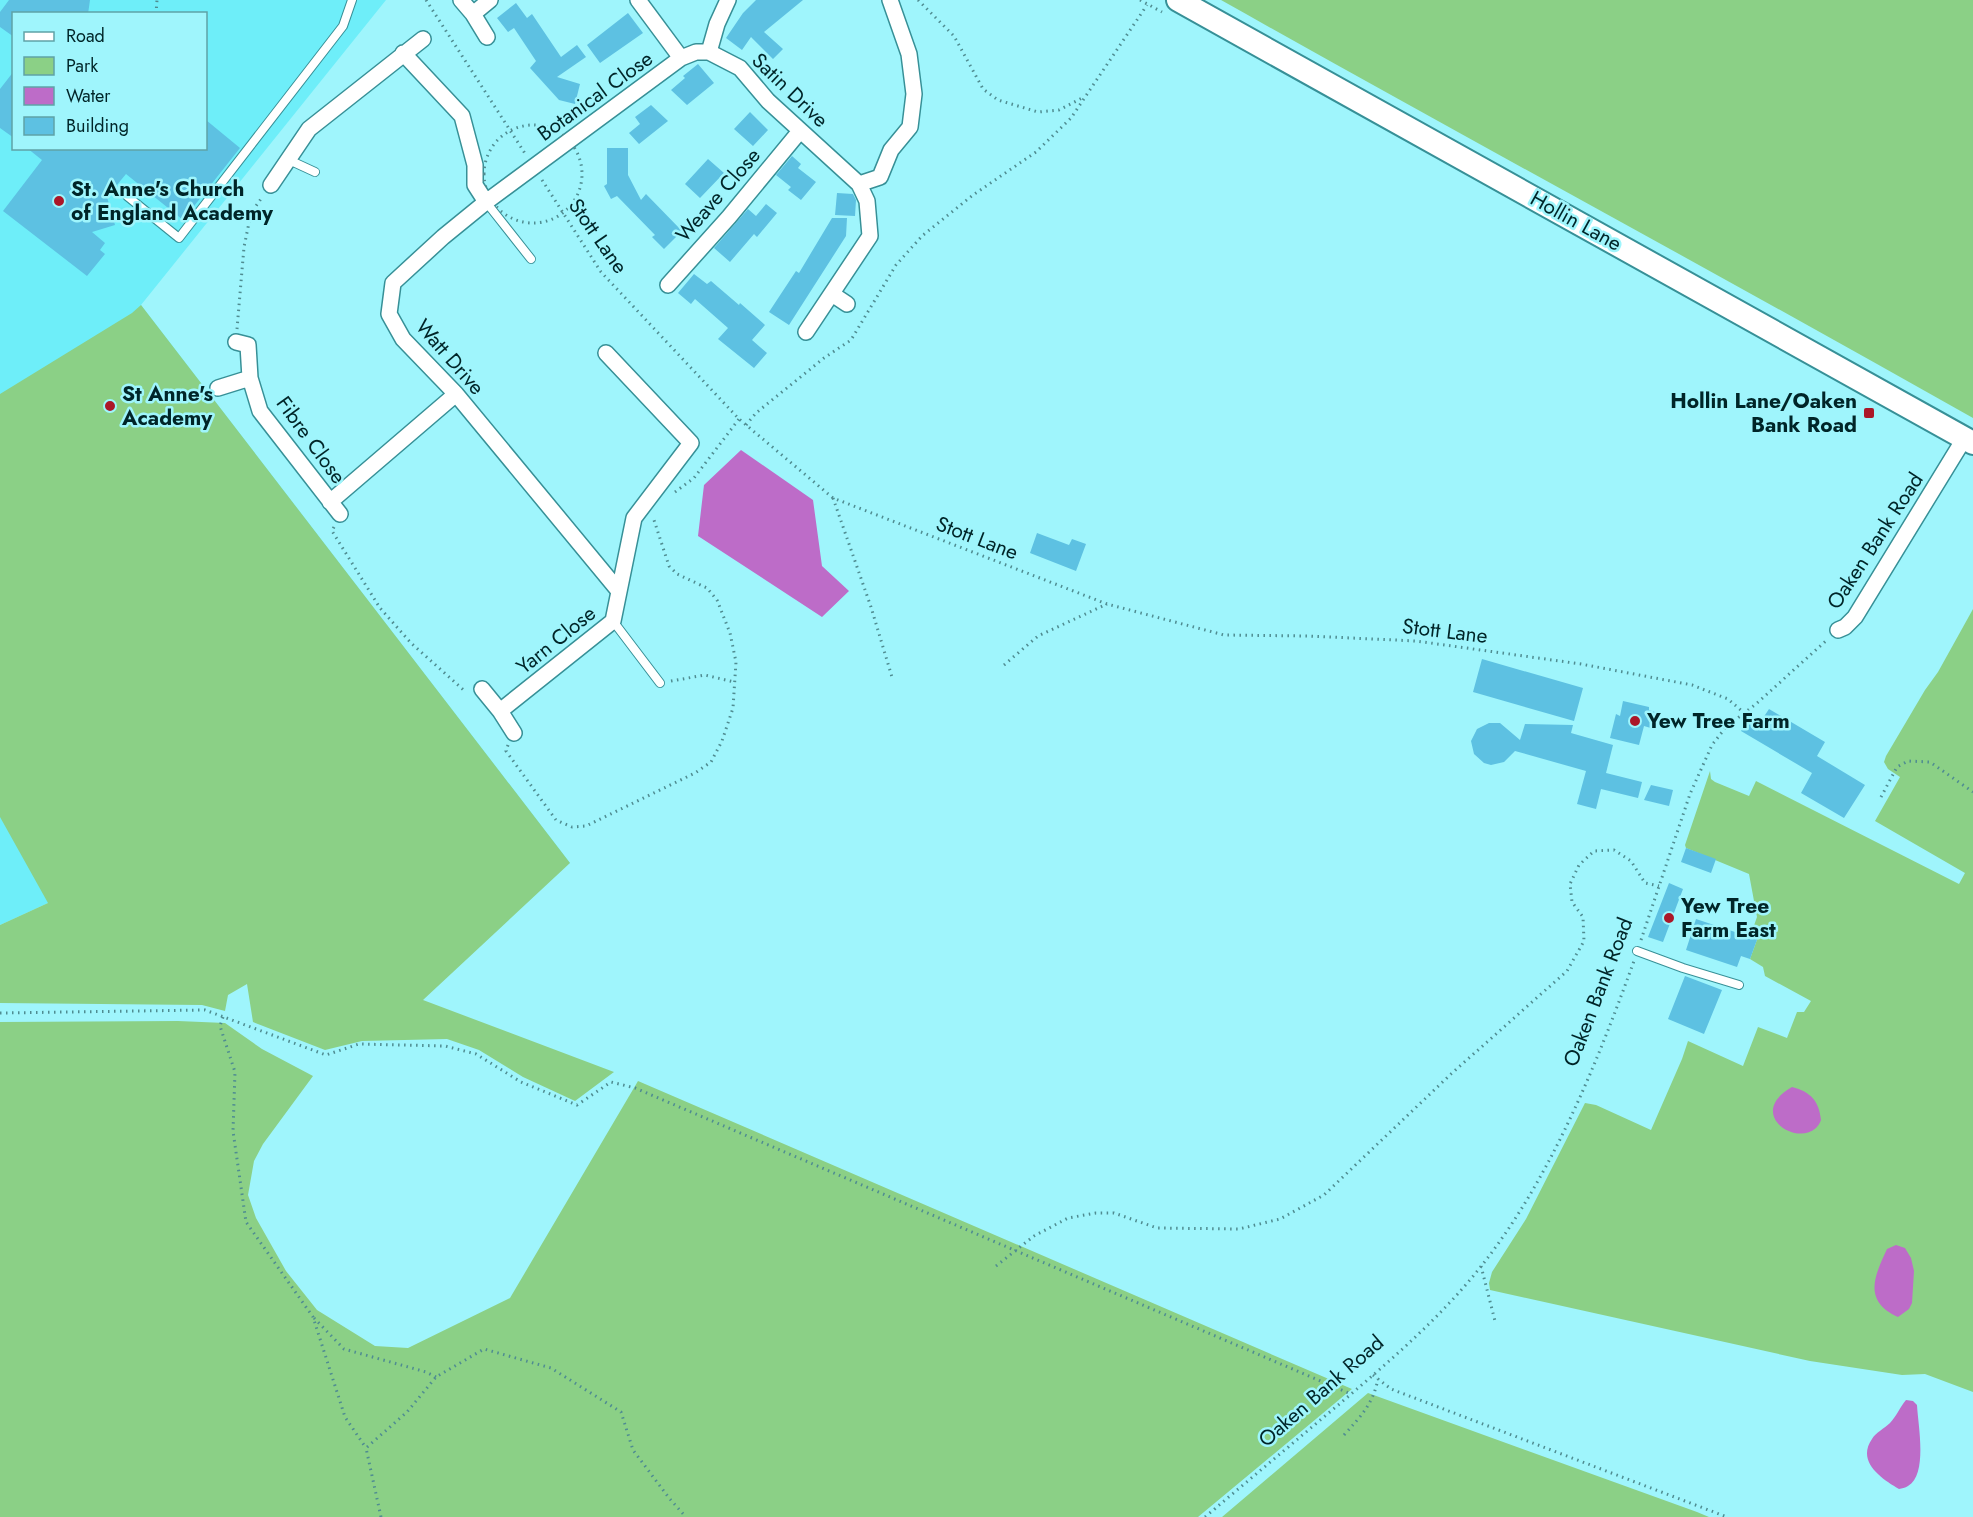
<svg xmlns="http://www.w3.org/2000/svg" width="1973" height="1517" viewBox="0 0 1973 1517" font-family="Jost,sans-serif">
<rect width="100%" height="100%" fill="#9ff5fc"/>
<path fill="#6eeef9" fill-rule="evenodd" d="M 0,0 L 386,0 L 141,305 L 570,863 L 48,903 L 0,925 ZM 14,14 L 206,14 L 206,148 L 14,148 Z"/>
<path fill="#8bd086" d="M 1221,0 L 1973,0 L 1973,418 C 1724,277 1471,141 1221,0 Z
M 141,305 L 570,863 L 423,1000 L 614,1072 L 575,1101 L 523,1077 L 479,1050 L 447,1039 L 362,1041 L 325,1050 L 253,1022 L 247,984 L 228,995 L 225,1011 L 202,1005 L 0,1003 L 0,925 L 48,903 L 0,817 L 0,394 L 132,313 Z
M 1973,609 L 1973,1392 L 1925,1374 L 1902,1375 L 1810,1361 L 1490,1290 L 1489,1283 L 1492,1272 L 1526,1219 L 1585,1103 L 1596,1105 L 1651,1130 L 1682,1059 L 1688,1041 L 1743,1066 L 1758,1027 L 1787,1038 L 1797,1012 L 1804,1012 L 1811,1001 L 1765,976 L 1763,967 L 1750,959 L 1758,937 L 1751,934 L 1757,917 L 1749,874 L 1686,848 L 1685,845 L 1710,771 L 1711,779 L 1715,782 L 1749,796 L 1756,781 L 1959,884 L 1965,873 L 1875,821 L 1900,777 L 1888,769 L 1884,762 L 1886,756 L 1925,690 L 1938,672 Z
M 178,1021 L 225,1023 L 262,1049 L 313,1076 L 263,1144 L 254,1161 L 248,1195 L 256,1218 L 286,1271 L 317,1310 L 375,1346 L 408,1348 L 510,1298 L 638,1081 L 1352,1389 L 1198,1517 L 0,1517 L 0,1022 Z
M 1368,1393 L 1697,1512 L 1709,1517 L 1222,1517 Z"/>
<path fill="#bd6cc8" d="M 741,450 L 813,500 L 822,566 L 849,591 L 822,617 L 698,536 L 704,485 Z
M 1792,1087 C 1811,1092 1819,1101 1821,1120 C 1820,1123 1818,1126 1816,1128 C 1795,1147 1746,1113 1792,1087 Z
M 1896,1245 L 1905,1248 L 1911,1258 L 1914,1271 L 1912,1303 L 1909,1309 L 1898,1317 C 1863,1301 1874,1277 1887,1249 Z
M 1906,1400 L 1913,1401 L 1917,1405 C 1918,1425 1928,1474 1908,1486 C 1905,1488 1902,1488 1899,1489 C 1882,1479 1856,1462 1872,1439 C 1876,1432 1884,1429 1890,1423 C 1896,1417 1900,1407 1906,1400 Z"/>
<path fill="#5dc1e2" d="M 9,0 L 90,0 L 88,14 L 14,14 L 14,37 L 0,27 L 0,12 Z
M 756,0 L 803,0 L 764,32 L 783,49 L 773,59 L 751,37 L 742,50 L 726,38 L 743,13 Z
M 516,3 L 527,18 L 532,14 L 561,57 L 577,45 L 586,57 L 557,77 L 580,84 L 575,104 L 559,100 L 530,68 L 536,61 L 514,28 L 508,32 L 497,18 Z
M 628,13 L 643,33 L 600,63 L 587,45 Z
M 698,64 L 714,83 L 687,105 L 671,90 L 685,78 L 683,76 Z
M 14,71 L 14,138 L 0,128 L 0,89 Z
M 651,105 L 668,121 L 639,144 L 629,133 L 640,124 L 635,117 Z
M 750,112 L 768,130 L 753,146 L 734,129 Z
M 206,120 L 240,148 L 183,220 L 126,174 L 107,197 L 115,225 L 92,232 L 105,243 L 100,250 L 105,254 L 87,276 L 3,211 L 42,160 L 27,148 L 206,148 Z
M 607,148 L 628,148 L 628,175 L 641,200 L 646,194 L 682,231 L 664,249 L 652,237 L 655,235 L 617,196 L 611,199 L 604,186 L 607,184 Z
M 792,156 L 801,164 L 798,168 L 816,182 L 801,200 L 788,190 L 791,187 L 776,175 Z
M 708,159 L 724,173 L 700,198 L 685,184 Z
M 837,193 L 853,194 L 856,200 L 855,216 L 835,215 Z
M 766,204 L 777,213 L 757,237 L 754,234 L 730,262 L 714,248 L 748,209 L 756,216 Z
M 832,218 L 847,218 L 846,236 L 789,325 L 769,312 L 796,271 L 799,273 Z
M 694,274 L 707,284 L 711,281 L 739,305 L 740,303 L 765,325 L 752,340 L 767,353 L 754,368 L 718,339 L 728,328 L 695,299 L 691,304 L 678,293 Z
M 1037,533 L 1069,545 L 1072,539 L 1086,544 L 1076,571 L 1030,553 Z
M 1482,659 L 1583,688 L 1574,721 L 1473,692 Z
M 1623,701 L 1649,707 L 1649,710 L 1658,713 L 1654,729 L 1644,726 L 1639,745 L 1610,738 L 1616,714 L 1620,716 Z
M 1769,709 L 1825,742 L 1817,756 L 1865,785 L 1844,818 L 1801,793 L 1812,773 L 1741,731 L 1749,718 L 1759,724 Z
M 1489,723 L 1500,723 L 1520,740 L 1525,724 L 1573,725 L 1571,733 L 1613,745 L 1606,773 L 1642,782 L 1638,798 L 1601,789 L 1596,809 L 1577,804 L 1586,771 L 1515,751 L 1504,762 L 1491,765 L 1484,763 L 1474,754 L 1471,741 L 1477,729 Z
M 1651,785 L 1673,790 L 1669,806 L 1644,800 Z
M 1686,848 L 1716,859 L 1711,873 L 1681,862 Z
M 1669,883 L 1683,889 L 1663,942 L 1648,937 Z
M 1696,919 L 1744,935 L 1745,932 L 1758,937 L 1750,959 L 1741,956 L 1737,967 L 1686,950 Z
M 1685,976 L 1722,990 L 1704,1034 L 1668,1019 Z"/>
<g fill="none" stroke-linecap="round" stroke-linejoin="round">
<g stroke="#379097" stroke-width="10">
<path id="lane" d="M 289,160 L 315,172
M 127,196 L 179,238 L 343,26 L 352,0
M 486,202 L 531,259
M 613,621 L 660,683
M 1637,951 L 1683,968 L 1739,985"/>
</g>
<g stroke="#379097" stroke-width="18">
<path id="street" d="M 461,0 L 473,14 L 487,37
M 638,0 L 681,58 L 696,52 L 709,52 L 740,68 L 768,101 L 859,184 L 867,201 L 870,236 L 806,332
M 473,14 L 490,0
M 709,52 L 717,24 L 728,0
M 403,53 L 462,116 L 475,165 L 475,185 L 486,202
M 859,184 L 880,177 L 891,150 L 910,127 L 914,94 L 909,54 L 890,0
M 271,185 L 309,129 L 423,39
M 668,285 L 729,217 L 800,131
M 832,294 L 847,304
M 236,342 L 248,345 L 250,378 L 260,411 L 340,514
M 218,388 L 250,378
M 330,502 L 456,394
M 618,590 L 456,394 L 403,339 L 389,314 L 393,283 L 443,237 L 486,202 L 681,58
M 1838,630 L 1845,627 L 1855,617 L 1964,439
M 482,689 L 500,711 L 514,733
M 500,711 L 613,621 L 634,518 L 691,443 L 606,353"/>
</g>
<g stroke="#379097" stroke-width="26">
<path id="primary" d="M 1178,0 L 1973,443"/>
</g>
<path stroke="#4f8c91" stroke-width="3" stroke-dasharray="1.5 4.5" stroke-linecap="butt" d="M 426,0 L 526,155
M 918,0 L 954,36 L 983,89 L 998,100 L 1038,112 L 1059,110 L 1084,97
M 1140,0 L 1162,12
M 156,14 L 157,0
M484 174a49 49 0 1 1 98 0a49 49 0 1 1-98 0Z
M 542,180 L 601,272 L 739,419 L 833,498 L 1107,604 L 1224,635 L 1308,636 L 1416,641 L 1581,664 L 1692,685 L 1728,699 L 1743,712
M 237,329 L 244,247 L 251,213 L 263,196
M 746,425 L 756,413 L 824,358 L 851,340 L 896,265 L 922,236 L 973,195 L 1036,152 L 1071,118 L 1147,5
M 675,492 L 694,478 L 739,419
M 833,498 L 871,607 L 892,677
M 334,527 L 332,531 L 380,608 L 411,643 L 466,692
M 1004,665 L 1038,636 L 1107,604
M 671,681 L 705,675 L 734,682
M 508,745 L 506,751 L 556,820 L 572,827 L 586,826 L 695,773 L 711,762 L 722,741 L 733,708 L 736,662 L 730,633 L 717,600 L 707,588 L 677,574 L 669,566 L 653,517
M 1881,797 L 1897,767 L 1908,761 L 1930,762 L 1973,792
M 1641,940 L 1690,794 L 1712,745 L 1726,727 L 1756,704 L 1828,639
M 0,1013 L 205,1010 L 326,1055 L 359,1044 L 445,1046 L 476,1054 L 521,1082 L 577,1105 L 611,1082 L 635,1088 L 1351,1394
M 223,1017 L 220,1026 L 235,1072 L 233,1131 L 246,1222 L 313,1317 L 345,1417 L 366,1448
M 996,1266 L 1034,1236 L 1068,1218 L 1096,1213 L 1114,1213 L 1157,1228 L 1239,1229 L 1280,1219 L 1324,1195 L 1451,1074 L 1567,971 L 1584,941 L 1583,917 L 1572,902 L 1570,884 L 1579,865 L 1594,851 L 1614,850 L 1631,861 L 1645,883 L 1659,886
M 1481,1266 L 1495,1321
M 314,1318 L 344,1349 L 426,1372 L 436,1377
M 1373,1375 L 1391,1389 L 1727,1517
M 1344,1435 C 1361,1416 1373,1404 1378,1379
M 381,1517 L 366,1448 L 407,1412 L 436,1377 L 484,1349 L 551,1368 L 621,1412 L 633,1450 L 669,1498 L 686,1517
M 1205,1517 C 1249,1480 1293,1443 1337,1406 C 1390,1361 1444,1315 1486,1260 C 1553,1173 1597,1063 1634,961"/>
<use href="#lane" stroke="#fff" stroke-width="8"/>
<use href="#street" stroke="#fff" stroke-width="15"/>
<use href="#primary" stroke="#fff" stroke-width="22"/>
</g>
<g fill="#ab1728" stroke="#9ff5fc" stroke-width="2">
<circle cx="59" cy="201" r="6"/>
<circle cx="110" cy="406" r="6"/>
<rect x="1863" y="407" width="12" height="12" rx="3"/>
<circle cx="1635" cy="721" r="6"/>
<circle cx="1669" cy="918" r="6"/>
</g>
<g text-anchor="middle" stroke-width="5" stroke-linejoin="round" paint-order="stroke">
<g font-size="21" fill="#002528" stroke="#9ff5fc">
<text transform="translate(790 90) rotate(44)" y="7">Satin Drive</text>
<text transform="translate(595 96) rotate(-36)" y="7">Botanical Close</text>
<text transform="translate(718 195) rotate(-49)" y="7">Weave Close</text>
<text transform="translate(1576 221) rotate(29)" y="7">Hollin Lane</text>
<text transform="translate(598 236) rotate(55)" y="7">Stott Lane</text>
<text transform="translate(450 357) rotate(49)" y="7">Watt Drive</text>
<text transform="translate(311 440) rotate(54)" y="7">Fibre Close</text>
<text transform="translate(977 538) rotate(21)" y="7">Stott Lane</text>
<text transform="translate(1875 541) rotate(-57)" y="7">Oaken Bank Road</text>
<text transform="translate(1445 631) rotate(7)" y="7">Stott Lane</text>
<text transform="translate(556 640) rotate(-39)" y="7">Yarn Close</text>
<text transform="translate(1598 992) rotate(-69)" y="7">Oaken Bank Road</text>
<text transform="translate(1321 1391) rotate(-41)" y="7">Oaken Bank Road</text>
</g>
<g font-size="21" font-weight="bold" fill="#002528" stroke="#9ff5fc" text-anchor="start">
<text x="71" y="196">St. Anne's Church<tspan x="71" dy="24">of England Academy</tspan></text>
<text x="122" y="401">St Anne's<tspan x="122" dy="24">Academy</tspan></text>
<text x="1857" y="408" text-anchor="end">Hollin Lane/Oaken<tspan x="1857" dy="24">Bank Road</tspan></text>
<text x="1647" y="728">Yew Tree Farm</text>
<text x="1681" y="913">Yew Tree<tspan x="1681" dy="24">Farm East</tspan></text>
</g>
</g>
<rect x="12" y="12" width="195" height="138" fill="#9ff5fc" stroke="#5fa2a7" stroke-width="1.5"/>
<rect x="24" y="32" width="30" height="9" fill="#ffffff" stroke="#5fa2a7" stroke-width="1.5"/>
<text x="66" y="42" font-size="18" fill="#002528">Road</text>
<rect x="24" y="57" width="30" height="18" fill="#8bd086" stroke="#5fa2a7" stroke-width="1.5"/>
<text x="66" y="72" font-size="18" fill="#002528">Park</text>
<rect x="24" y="87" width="30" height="18" fill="#bd6cc8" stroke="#5fa2a7" stroke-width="1.5"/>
<text x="66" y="102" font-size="18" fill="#002528">Water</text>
<rect x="24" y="117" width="30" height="18" fill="#5dc1e2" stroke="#5fa2a7" stroke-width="1.5"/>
<text x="66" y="132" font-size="18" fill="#002528">Building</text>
</svg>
